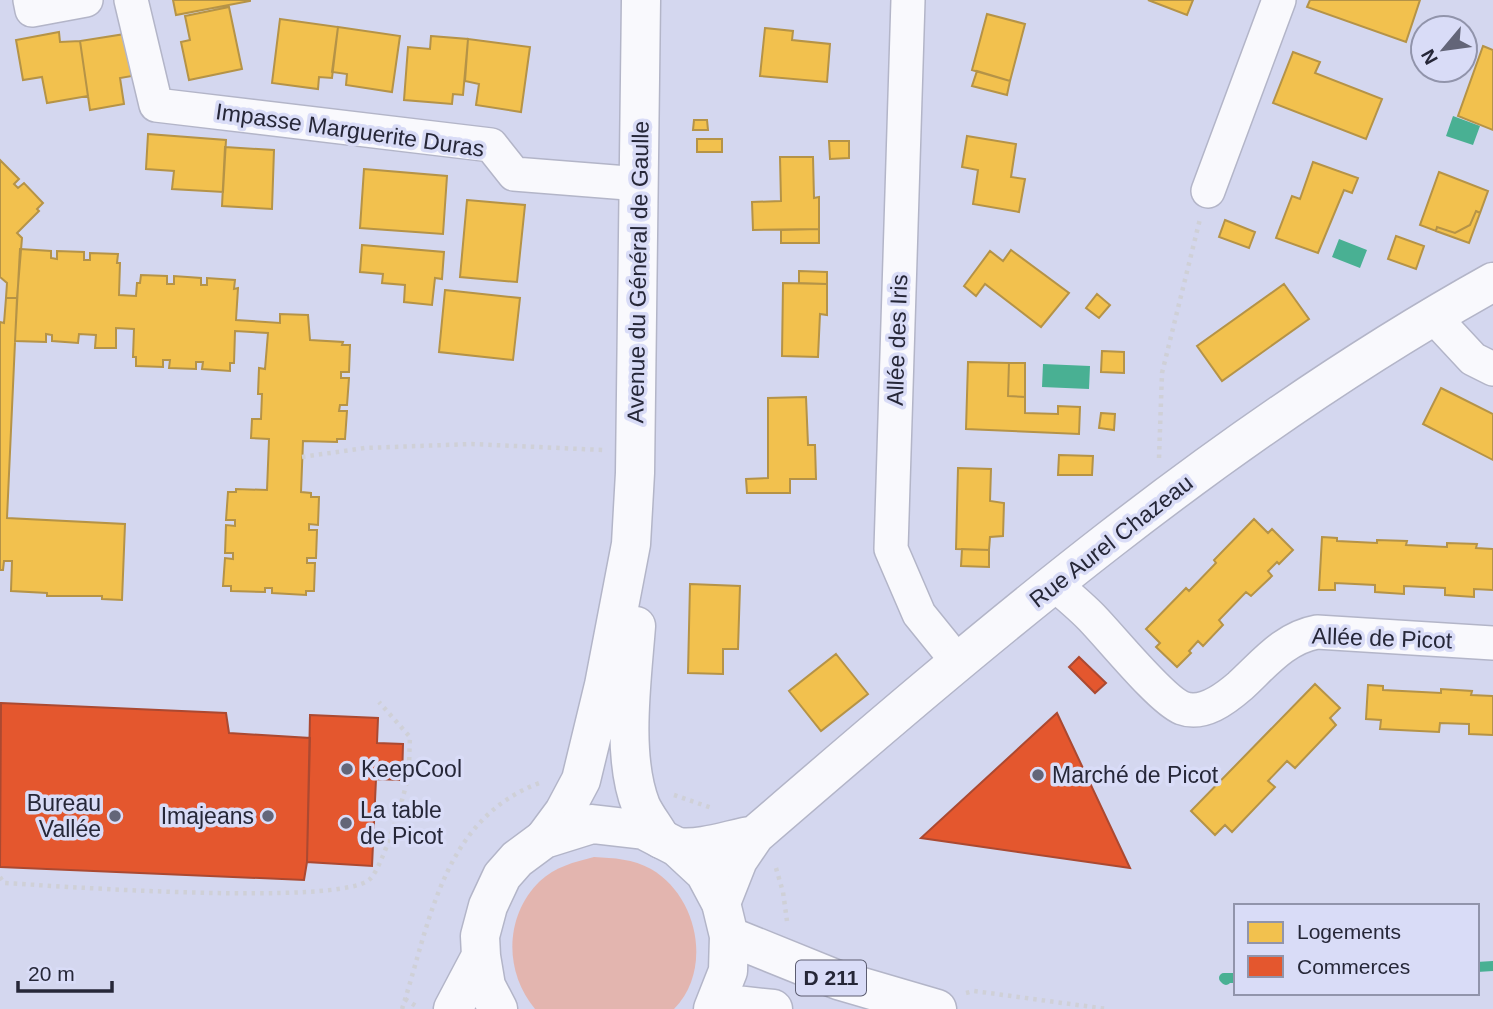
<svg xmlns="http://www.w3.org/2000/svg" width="1493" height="1009" viewBox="0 0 1493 1009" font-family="Arial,sans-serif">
<rect width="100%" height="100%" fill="#d4d7ef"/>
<path fill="#e3b5af" d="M 594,857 C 614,858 633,859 651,869 C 698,896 713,970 674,1009 L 535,1009 C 504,972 504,916 540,881 C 555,867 574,862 594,857 Z"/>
<path fill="#49b093" d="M 1453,116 L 1480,126 L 1473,145 L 1446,136 Z
M 1339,239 L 1367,250 L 1360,268 L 1332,257 Z
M 1043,364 L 1090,366 L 1089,389 L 1042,387 Z"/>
<path fill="#f2c14e" stroke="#b59347" stroke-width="2" d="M 173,0 L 250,0 L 250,1 L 176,15 Z
M 1148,0 L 1193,0 L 1187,15 Z
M 1310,0 L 1420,0 L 1406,42 L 1307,7 Z
M 229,7 L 242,69 L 189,80 L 181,42 L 190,40 L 185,16 Z
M 987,14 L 1025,24 L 1010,81 L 972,70 Z
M 280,19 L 338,27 L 332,78 L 319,77 L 318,89 L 272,83 Z
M 338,27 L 400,36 L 392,92 L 346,85 L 347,74 L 332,72 Z
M 765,28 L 793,31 L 792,40 L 830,44 L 827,82 L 760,76 Z
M 59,32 L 60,42 L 80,41 L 88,96 L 47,103 L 42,77 L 23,80 L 16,40 Z
M 125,34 L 132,76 L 120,78 L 124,104 L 90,110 L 80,41 Z
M 431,36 L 468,39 L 463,95 L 453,94 L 452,104 L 404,100 L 408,47 L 430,49 Z
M 468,39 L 530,47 L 521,112 L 476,105 L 479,84 L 465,81 Z
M 1483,46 L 1493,50 L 1493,130 L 1458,116 Z
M 1293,52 L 1320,62 L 1315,73 L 1382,99 L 1366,139 L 1273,103 Z
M 977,71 L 1010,81 L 1007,95 L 972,86 Z
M 694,120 L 707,120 L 708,130 L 693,130 Z
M 148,134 L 226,140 L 223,192 L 172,189 L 174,171 L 146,169 Z
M 967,136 L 1016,144 L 1011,177 L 1025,179 L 1019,212 L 973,204 L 978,170 L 962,167 Z
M 697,139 L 722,139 L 722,152 L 697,152 Z
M 829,141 L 849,141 L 849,158 L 830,159 Z
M 225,147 L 274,150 L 272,209 L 222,206 Z
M 780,157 L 813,157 L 814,198 L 819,197 L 819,229 L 753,230 L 752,202 L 781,201 Z
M 0,160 L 19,179 L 14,184 L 18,188 L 24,183 L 43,203 L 37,209 L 39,211 L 17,233 L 22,238 L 17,298 L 6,298 L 7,283 L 0,277 Z
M 1313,162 L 1358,178 L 1352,193 L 1344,190 L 1318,253 L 1276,238 L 1292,196 L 1300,199 Z
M 364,169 L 447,176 L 443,234 L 360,228 Z
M 1439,172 L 1488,191 L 1480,213 L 1476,211 L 1470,225 L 1455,233 L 1437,227 L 1436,231 L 1420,225 Z
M 467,200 L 525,205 L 517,282 L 460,277 Z
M 1476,211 L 1480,213 L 1469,243 L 1436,231 L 1437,227 L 1455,233 L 1470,225 Z
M 1225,220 L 1255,232 L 1249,248 L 1219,237 Z
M 819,229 L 819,243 L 781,243 L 781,230 Z
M 1396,236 L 1424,246 L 1416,269 L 1388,259 Z
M 362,245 L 444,252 L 442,279 L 435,278 L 432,305 L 404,302 L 405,285 L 382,283 L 383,274 L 360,272 Z
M 20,249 L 51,251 L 51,258 L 57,259 L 57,251 L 84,252 L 84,260 L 90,260 L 90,253 L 118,254 L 117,263 L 120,263 L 119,295 L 136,296 L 137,283 L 140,283 L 141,275 L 167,276 L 167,284 L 174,284 L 174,276 L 201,278 L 201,285 L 207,285 L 207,278 L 235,280 L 234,289 L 238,288 L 236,320 L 280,323 L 280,314 L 308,315 L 310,340 L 343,342 L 342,345 L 350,345 L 349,372 L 341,372 L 341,378 L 349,378 L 347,405 L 340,405 L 339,411 L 347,411 L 345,439 L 337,439 L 337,442 L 303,441 L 301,492 L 311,493 L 311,497 L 319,497 L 318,525 L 309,524 L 309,530 L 317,530 L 316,558 L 307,558 L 307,563 L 315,563 L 314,591 L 306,591 L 306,595 L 272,593 L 272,588 L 265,588 L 265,592 L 231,591 L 231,586 L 223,586 L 225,558 L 233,559 L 233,553 L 225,553 L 226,525 L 235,526 L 235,520 L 226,520 L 228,492 L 236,492 L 236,489 L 267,490 L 269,439 L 251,438 L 252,419 L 261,419 L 262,394 L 258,394 L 259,368 L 265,369 L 268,333 L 235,331 L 234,363 L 230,363 L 230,371 L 202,369 L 203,362 L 196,362 L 196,369 L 169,368 L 170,360 L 163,360 L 163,367 L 136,366 L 136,357 L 133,357 L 134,329 L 116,328 L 116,348 L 95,348 L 96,335 L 79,334 L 78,343 L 52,341 L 52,335 L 46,334 L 46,342 L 15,341 Z
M 1011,250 L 1069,293 L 1041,327 L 985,284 L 976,296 L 964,286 L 990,251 L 1003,261 Z
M 799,271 L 827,272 L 827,284 L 799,283 Z
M 783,283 L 827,284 L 827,315 L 820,314 L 818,357 L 782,356 Z
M 1284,284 L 1309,319 L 1222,381 L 1197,346 Z
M 445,290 L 520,298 L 513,360 L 439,352 Z
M 1097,294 L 1110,305 L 1099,318 L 1086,308 Z
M 6,298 L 17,298 L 7,518 L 125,524 L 122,600 L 102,599 L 102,596 L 47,596 L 47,593 L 11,591 L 12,561 L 4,561 L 3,570 L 0,570 L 0,322 L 4,323 Z
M 1102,351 L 1124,352 L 1124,373 L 1101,372 Z
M 968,362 L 1009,363 L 1008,396 L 1025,397 L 1025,413 L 1058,414 L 1058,406 L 1080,407 L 1079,434 L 966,429 Z
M 1009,363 L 1025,363 L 1025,397 L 1008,396 Z
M 1441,388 L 1493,414 L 1493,460 L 1423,424 Z
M 806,397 L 808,445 L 815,445 L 816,479 L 790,479 L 790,493 L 747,493 L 746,479 L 768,478 L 768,398 Z
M 1101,413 L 1115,414 L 1114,430 L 1099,428 Z
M 1059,455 L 1093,456 L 1092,475 L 1058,475 Z
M 958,468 L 991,469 L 990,501 L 1004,503 L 1003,536 L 990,537 L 989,550 L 956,549 Z
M 1254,519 L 1268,533 L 1272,529 L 1293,550 L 1279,564 L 1277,562 L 1268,571 L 1272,576 L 1251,596 L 1246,592 L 1219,620 L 1223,625 L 1203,646 L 1198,641 L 1189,651 L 1191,653 L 1177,667 L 1156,647 L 1160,643 L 1146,629 L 1186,588 L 1189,591 L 1216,563 L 1214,560 Z
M 1322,537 L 1337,538 L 1337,541 L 1377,543 L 1377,540 L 1407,541 L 1406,545 L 1447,547 L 1447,543 L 1477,544 L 1476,548 L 1493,549 L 1493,590 L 1474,589 L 1474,597 L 1445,595 L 1445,588 L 1404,586 L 1404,594 L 1375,592 L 1375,585 L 1335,583 L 1335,590 L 1319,590 Z
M 962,549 L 989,550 L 989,567 L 961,566 Z
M 690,584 L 740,586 L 738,649 L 723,649 L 723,674 L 688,673 Z
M 836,654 L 868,694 L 821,731 L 789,691 Z
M 1315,684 L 1340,708 L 1330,718 L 1336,725 L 1295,768 L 1287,761 L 1268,781 L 1275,787 L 1232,832 L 1225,825 L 1215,835 L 1191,811 Z
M 1368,685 L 1383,686 L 1383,690 L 1441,693 L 1441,689 L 1472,691 L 1471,695 L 1493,696 L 1493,735 L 1469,734 L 1469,724 L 1440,723 L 1439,732 L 1380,729 L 1381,720 L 1366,719 Z"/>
<path fill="#e4572e" stroke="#ab4931" stroke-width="2" d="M 1079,657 L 1106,683 L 1095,693 L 1069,667 Z
M 1,703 L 226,713 L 229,733 L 310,738 L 307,862 L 304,880 L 0,867 Z
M 1057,713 L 1130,868 L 921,838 Z
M 310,715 L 378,718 L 377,743 L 403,744 L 402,780 L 376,779 L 372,866 L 307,862 Z"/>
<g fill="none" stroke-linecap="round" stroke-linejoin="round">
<path stroke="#49b093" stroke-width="10" d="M 1477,967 L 1493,966
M 1226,980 L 1224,978 L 1236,978"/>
<g stroke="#b3b5c8" stroke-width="36">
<path id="minor" d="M 30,0 L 32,10 L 86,0
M 131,0 L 156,105 L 491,145 L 514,174 L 640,184
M 908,0 L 891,549 L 919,614 L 957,661
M 1208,191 L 1279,0
M 1432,315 L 1473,359 L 1493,369
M 1054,584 C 1066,594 1079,605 1090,616 C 1110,636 1160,699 1182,708 C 1203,716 1225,699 1240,686 C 1264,664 1284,638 1317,632 L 1493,643"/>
</g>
<g stroke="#b3b5c8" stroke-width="41">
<path id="tertiary" d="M 677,847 C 703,850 730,839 755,835
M 721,903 L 738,860 L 755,835 C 988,634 1223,432 1493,282"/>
</g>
<g stroke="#b3b5c8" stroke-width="41">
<path id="secondary" d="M 636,626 C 632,679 621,756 641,806 C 646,817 655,828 661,839
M 544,839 L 564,812 L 581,780 L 604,685 L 631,544 L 635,473 L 641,0"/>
</g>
<g stroke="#b3b5c8" stroke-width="41">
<path id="primary" d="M 729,936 L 838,980 L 937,1009
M 718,1003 L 773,1009
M 453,1009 L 481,956
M 498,1009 L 486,986 L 481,956 L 480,936 L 488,906 L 502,876 L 517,859 L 544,839 L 592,824 L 644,830 L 677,847 L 705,873 L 721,903 L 729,936 L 728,971 L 713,1009"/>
</g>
<path stroke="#cfd0d7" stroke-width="4.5" stroke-dasharray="3.5 5" stroke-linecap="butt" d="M 302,457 L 365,448 L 472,444 L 603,450
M 1159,458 L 1162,373 L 1200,219
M 674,795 L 712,808
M 776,868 L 783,892 L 787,921
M 0,877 L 4,883 C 58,886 341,907 370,879 C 382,868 404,798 407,780 C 410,766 409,751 410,737 L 379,702
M 966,993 L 974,991 L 1107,1009
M 405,999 L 419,1008
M 402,1009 C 430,923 442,820 539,783"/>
<use href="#minor" stroke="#f9f9fd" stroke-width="33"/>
<use href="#tertiary" stroke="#f9f9fd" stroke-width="38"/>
<use href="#secondary" stroke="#f9f9fd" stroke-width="38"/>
<use href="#primary" stroke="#f9f9fd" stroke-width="38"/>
</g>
<g fill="#636578" stroke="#d9dcf7" stroke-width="2.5">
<circle cx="347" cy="769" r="7"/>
<circle cx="1038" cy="775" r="7"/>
<circle cx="115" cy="816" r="7"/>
<circle cx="268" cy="816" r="7"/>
<circle cx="346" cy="823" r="7"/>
</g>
<g text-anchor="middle" stroke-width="7" stroke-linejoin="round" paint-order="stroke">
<rect fill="#d9dcf7" stroke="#5c5d71" stroke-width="2" x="796" y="960.5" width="70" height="35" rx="5"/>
<g font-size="21" font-weight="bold" fill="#262738">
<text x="831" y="985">D 211</text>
</g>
<g font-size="23" fill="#262738" stroke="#d9dcf7">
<text transform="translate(350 130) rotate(8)" y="8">Impasse Marguerite Duras</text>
<text transform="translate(638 272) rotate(-89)" y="8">Avenue du Général de Gaulle</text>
<text transform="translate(897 340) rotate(-88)" y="8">Allée des Iris</text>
<text transform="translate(1111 541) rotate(-38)" y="8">Rue Aurel Chazeau</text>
<text transform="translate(1382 638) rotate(2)" y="8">Allée de Picot</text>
</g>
<g font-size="23" fill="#262738" stroke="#d9dcf7" text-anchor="start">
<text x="361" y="777">KeepCool</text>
<text x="1052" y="783">Marché de Picot</text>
<text x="101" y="811" text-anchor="end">Bureau<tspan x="101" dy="26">Vallée</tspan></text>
<text x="360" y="818">La table<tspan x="360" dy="26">de Picot</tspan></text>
<text x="254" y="824" text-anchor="end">Imajeans</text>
</g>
</g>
<rect x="1234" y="904" width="245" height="91" fill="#d9dcf7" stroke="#9194ab" stroke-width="2"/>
<rect x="1248" y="922" width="35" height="21" fill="#f2c14e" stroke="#9194ab" stroke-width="2"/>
<text x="1297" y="939" font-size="21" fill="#262738">Logements</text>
<rect x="1248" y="956" width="35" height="21" fill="#e4572e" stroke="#9194ab" stroke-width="2"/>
<text x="1297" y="974" font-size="21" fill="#262738">Commerces</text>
<g transform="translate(1444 49) rotate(241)"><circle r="33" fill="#d9dcf7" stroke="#9194ab" stroke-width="2"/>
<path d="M0-5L12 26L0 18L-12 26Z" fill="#636578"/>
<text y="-10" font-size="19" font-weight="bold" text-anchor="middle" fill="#262738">N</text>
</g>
<path d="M18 981v10h94v-10" fill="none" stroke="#262738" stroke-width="3.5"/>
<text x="28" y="981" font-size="21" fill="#262738" stroke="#d9dcf7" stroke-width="5" paint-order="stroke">20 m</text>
</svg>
